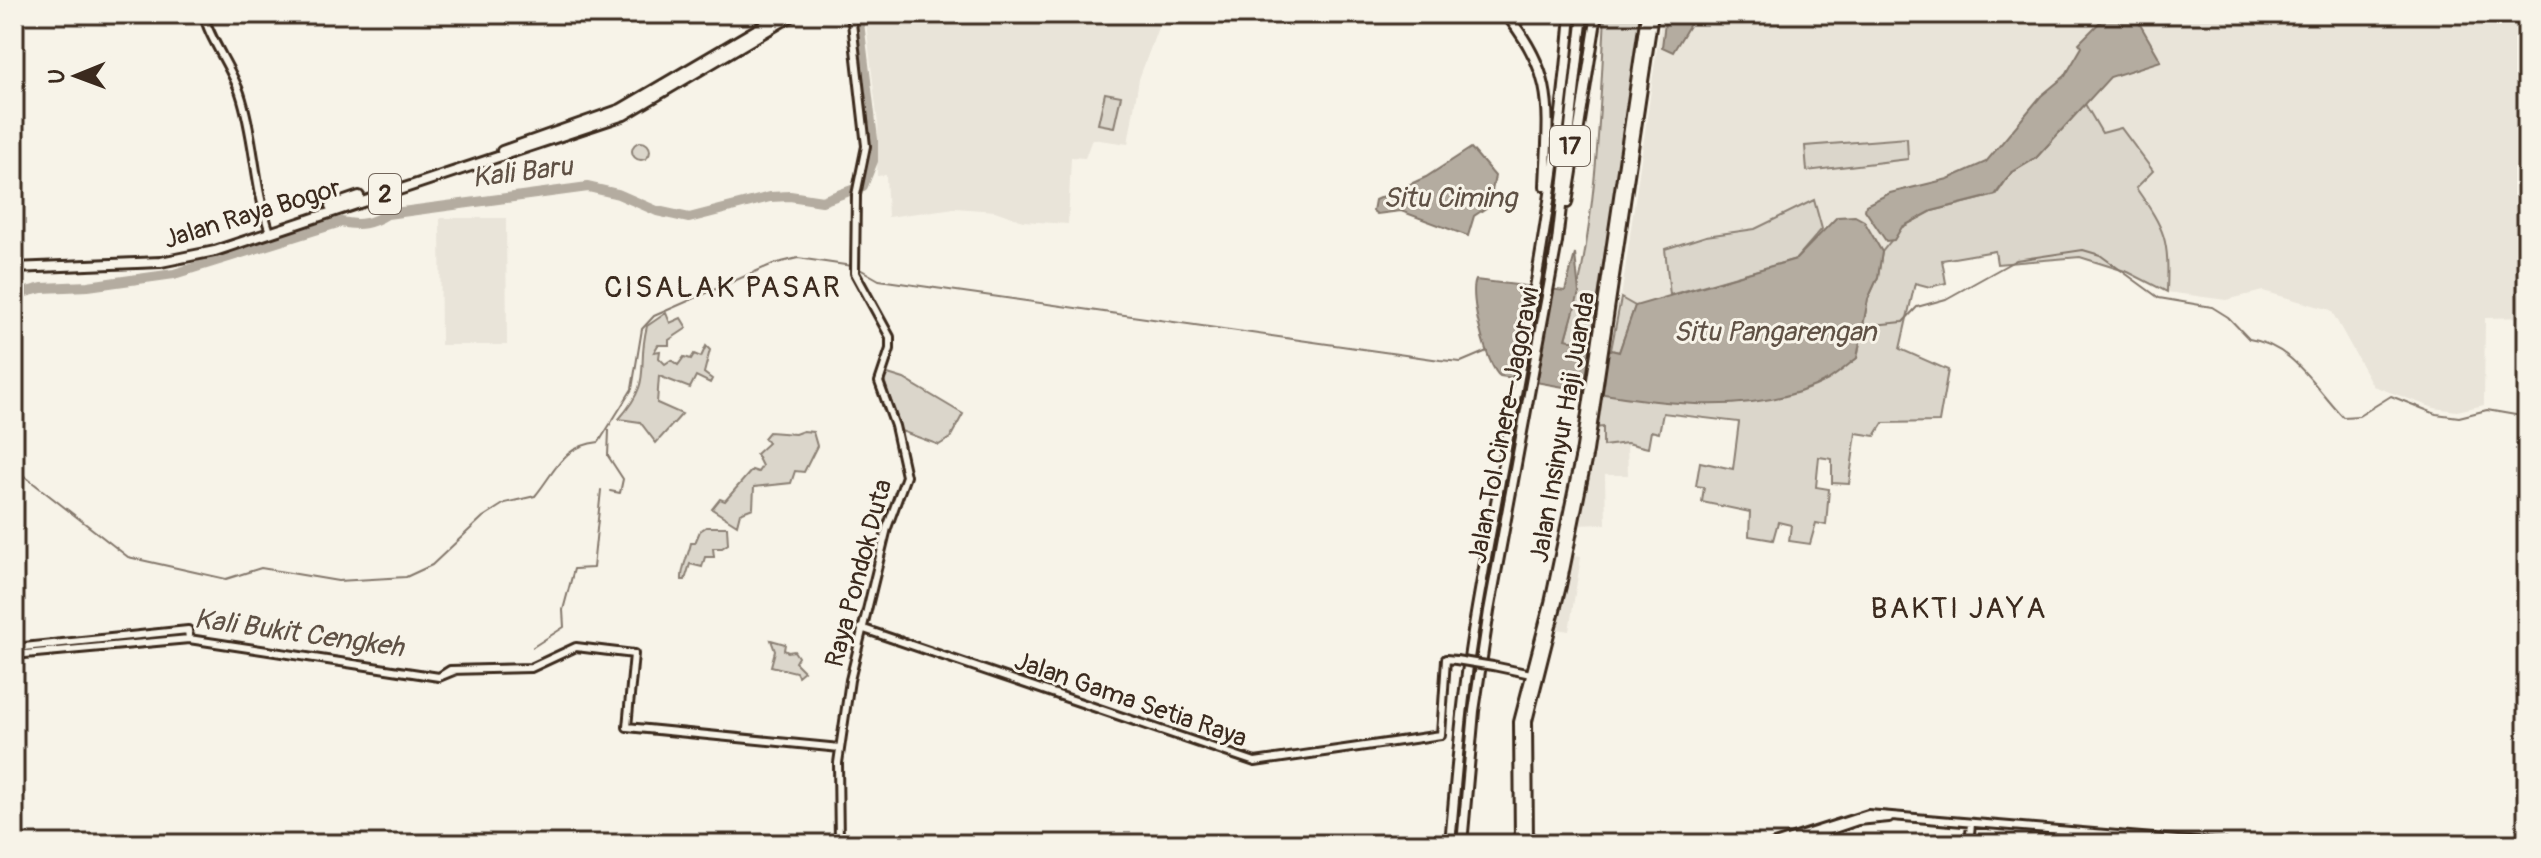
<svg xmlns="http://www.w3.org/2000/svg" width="2541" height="858" viewBox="0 0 2541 858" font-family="Pangolin,sans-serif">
<rect width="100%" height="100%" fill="#f7f3e8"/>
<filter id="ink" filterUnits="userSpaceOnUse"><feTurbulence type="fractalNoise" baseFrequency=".0125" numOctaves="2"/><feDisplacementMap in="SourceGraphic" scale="16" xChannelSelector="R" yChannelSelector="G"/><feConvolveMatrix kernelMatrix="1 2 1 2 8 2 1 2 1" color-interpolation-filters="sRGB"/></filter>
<g filter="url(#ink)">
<path fill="#e9e4d9" d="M 865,14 L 1163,14 L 1139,79 L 1128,144 L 1092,139 L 1085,158 L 1071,157 L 1068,224 L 1023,221 L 995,211 L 955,208 L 888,217 L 886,175 L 877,176 L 878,125 Z
M 1662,14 L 2527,14 L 2527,317 L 2485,318 L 2484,405 L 2457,411 L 2434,408 L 2373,386 L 2331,310 L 2263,291 L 2226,300 L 2167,292 L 2128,272 L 2080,257 L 1997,264 L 1995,251 L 1942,260 L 1946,283 L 1930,287 L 1915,283 L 1837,217 L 1822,229 L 1814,200 L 1755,229 L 1706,236 L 1665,249 L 1670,295 L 1635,306 L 1621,298 Z
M 440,218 L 506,218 L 507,345 L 441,345 Z
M 1604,427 L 1603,446 L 1627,443 L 1628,475 L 1605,475 L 1606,524 L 1573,525 L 1593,428 Z
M 1564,555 L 1581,557 L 1569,631 L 1550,628 Z"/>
<path fill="#dbd6cb" stroke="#8b8074" stroke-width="2" d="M 1605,14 L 1642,14 L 1592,345 L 1566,340 C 1595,235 1600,122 1605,14 Z
M 1105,93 L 1121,96 L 1114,127 L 1098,124 Z
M 2085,104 L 2102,133 L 2121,128 L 2153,171 L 2136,188 C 2166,231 2169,239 2167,292 L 2128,272 L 2080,257 L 1997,264 L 1995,251 L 1942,260 L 1946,283 L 1930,287 L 1915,283 L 1900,349 L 1948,370 L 1939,422 L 1883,423 L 1875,436 L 1856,433 L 1849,484 L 1832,483 L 1832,459 L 1819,457 L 1816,487 L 1829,489 L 1826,525 L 1816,523 L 1810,544 L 1789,541 L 1791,525 L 1778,522 L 1773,540 L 1749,536 L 1750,512 L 1702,502 L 1704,487 L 1696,486 L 1700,462 L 1733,469 L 1739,422 L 1663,413 L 1659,433 L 1651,431 L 1648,448 L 1627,443 L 1603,446 L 1603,427 L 1593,428 L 1601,391 C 1695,404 1776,419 1857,358 L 1868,299 L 1878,277 L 1882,252 L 1902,227 L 1932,211 L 1996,195 L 2011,173 L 2036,158 Z
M 1907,138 L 1908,159 L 1807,171 L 1805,146 Z
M632 151a9 9 0 1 1 18 0a9 9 0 1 1-18 0Z
M 1814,200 L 1822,229 L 1796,259 L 1670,295 L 1665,249 L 1706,236 L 1755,229 Z
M 1621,298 L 1635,306 L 1619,352 L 1611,350 Z
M 666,313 L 670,323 L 681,318 L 687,328 L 669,340 L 669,345 L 658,345 L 654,352 L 660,351 L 659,358 L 665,364 L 671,360 L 678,365 L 684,357 L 691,359 L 694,354 L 701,357 L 706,346 L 710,350 L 704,373 L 712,379 L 710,383 L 696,376 L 690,388 L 659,376 L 657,403 L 682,414 L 656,443 L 640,422 L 619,419 C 654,379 636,370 647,326 Z
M 888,374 L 904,379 L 963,414 L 950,438 L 939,445 L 901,431 L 884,380 Z
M 803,431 L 813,432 L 817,446 L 804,472 L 795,471 L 791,483 L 754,487 L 753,508 L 740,513 L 737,525 L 712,509 L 720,499 L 725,501 L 752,470 L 758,472 L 762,466 L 756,454 L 768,443 L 764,438 L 769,432 L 795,434 Z
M 706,527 L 727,527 L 728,544 L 722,548 L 713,548 L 714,557 L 705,557 L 702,567 L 690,564 L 685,580 L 682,580 C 681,568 688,557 691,543 L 695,543 L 700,531 Z
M 771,640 L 785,644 L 784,650 L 788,652 L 794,651 L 798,657 L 795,662 L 804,671 L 798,676 L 796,672 L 771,666 L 775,651 Z"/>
<path fill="#b4aca0" stroke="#84786c" stroke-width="2" d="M 1666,14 L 1696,14 L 1673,52 L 1662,47 Z
M 2108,14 L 2134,14 L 2161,61 L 2110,77 L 2036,158 L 2011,173 L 1995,195 L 1932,211 L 1902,227 L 1894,240 L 1886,241 L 1865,210 L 1866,205 L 1890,193 L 1948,179 L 1986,162 L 2041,96 L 2065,76 L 2082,47 L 2079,43 Z
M 1471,148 L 1495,176 L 1489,206 L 1474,216 L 1468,236 L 1401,211 L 1377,214 L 1373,211 L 1375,200 L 1426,177 Z
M 1855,216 L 1864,221 L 1882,252 L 1878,277 L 1868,299 L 1857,358 C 1848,365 1838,374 1828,380 C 1734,429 1599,391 1500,376 C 1487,367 1468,295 1476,280 L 1565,291 L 1575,254 L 1579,293 L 1566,339 L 1619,352 L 1635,306 L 1796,259 L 1837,217 Z"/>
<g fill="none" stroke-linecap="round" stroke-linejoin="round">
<path stroke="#84786c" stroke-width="2" d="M 858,268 L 879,280 L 1440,360 L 1461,362 L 1487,351
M 1863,326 L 1903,322 L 1917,307 L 1946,299 L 2016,260 L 2083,250 L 2100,255 L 2159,298 L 2212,307 L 2228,317 L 2249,339 C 2293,345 2314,387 2343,417 L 2359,416 L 2391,396 L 2436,414 L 2459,417 L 2487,410 L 2527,417
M 609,430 L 608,456 L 623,479 L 620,493 L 610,491
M 14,468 L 128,557 L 226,579 L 261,568 L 338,581 L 406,577 L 432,565 L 483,517 L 505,503 L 535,496 C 557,469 562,446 599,442 L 632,389 L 642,329 L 654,316 L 773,264 L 798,258 L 852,266
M 533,647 L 564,627 L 563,610 L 574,569 L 593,568 L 601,490
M 14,652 L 186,635 L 434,672"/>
<path stroke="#b4aca0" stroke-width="10" d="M 14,295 L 42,288 L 88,286 L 174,274 L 341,222 C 359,226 371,224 387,214 L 588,187 L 618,194 L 657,211 L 689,218 L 770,197 L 790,196 L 822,201 L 863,186 L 873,161 L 873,139 L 858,14"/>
<g stroke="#3b2a1e" stroke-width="12">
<path id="secondary" d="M 204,14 C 206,33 232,69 240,93 C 255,138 254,187 270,232
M 861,628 L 1255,762 L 1441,735 L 1446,659 L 1456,660
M 14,648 L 188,630 L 189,639
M 14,655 L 189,639 L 439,677 L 456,670
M 1493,666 L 1531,674
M 439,677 L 450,670 L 531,668 L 576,647 L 634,654 L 627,727 L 840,748
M 839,844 L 838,763 L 850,680 L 887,528 L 906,476 L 895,426 L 879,382 L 890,349 L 890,337 L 855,273 L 856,195 L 866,146 L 851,14
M 1774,844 L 1868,814 L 2225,844
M 1790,844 L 1858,821 L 1889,818
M 1969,844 L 1971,824"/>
</g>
<g stroke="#3b2a1e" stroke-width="14">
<path id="highway" d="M 1506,14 C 1557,77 1548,110 1545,186
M 502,151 L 621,109 L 783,14
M 1567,203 L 1597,14
M 330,206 L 359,196
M 14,268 L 161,262 L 215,251 L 624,115 L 795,14
M 1450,844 C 1457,765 1463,686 1477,608 C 1511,411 1555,215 1571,14
M 1462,844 L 1474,711 L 1489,611 L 1557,242 L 1583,14
M 1520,844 L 1519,722 L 1550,603 L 1581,454 L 1646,14
M 1528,844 L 1527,721 L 1561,586 L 1588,451 L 1653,14"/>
</g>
<use href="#secondary" stroke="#f7f3e8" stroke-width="6"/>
<use href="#highway" stroke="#f7f3e8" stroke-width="8"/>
<g stroke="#3b2a1e" stroke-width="12" stroke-linecap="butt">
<path id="secondary-bridge" d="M 1456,660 L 1493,666"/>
</g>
<use href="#secondary-bridge" stroke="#f7f3e8" stroke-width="6"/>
</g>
</g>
<g text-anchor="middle" stroke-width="6" stroke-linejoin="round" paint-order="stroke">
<g fill="#f7f3e8" stroke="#73665b" stroke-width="2">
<rect x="1550" y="126" width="40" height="40" rx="6"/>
<rect x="369" y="174" width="32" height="40" rx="6"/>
</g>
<g font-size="24" font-weight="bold" fill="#3b2a1e">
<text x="1570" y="154">17</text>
<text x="385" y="202">2</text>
</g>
<g font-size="26" fill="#3b2a1e" stroke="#f7f3e8">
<text transform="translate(252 213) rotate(-17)" y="9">Jalan Raya Bogor</text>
<text transform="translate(1503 425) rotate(-79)" y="9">Jalan Tol Cinere–Jagorawi</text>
<text transform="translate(1562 427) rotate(-80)" y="9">Jalan Insinyur Haji Juanda</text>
<text transform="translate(858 573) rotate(-75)" y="9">Raya Pondok Duta</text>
<text transform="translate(1131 699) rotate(19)" y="9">Jalan Gama Setia Raya</text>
</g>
<g font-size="28" font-style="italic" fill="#5f5145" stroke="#f7f3e8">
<text transform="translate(522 171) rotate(-7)" y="10">Kali Baru</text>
<text x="1450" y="207">Situ Ciming</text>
<text x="1775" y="341">Situ Pangarengan</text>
<text transform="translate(299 632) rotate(8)" y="10">Kali Bukit Cengkeh</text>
</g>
<g font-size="30" letter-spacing="2" fill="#3b2a1e" stroke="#f7f3e8">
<text x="723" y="297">CISALAK PASAR</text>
<text x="1959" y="618">BAKTI JAYA</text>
</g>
</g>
<rect width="2541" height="858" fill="none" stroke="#f7f3e8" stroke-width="48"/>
<rect x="24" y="24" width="2493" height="810" fill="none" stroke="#3b2a1e" stroke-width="3" filter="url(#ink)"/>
<g transform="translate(76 76) rotate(269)" stroke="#f7f3e8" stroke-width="6" paint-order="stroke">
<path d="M0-6L14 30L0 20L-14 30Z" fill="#3b2a1e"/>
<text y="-12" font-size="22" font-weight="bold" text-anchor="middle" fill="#3b2a1e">U</text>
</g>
</svg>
